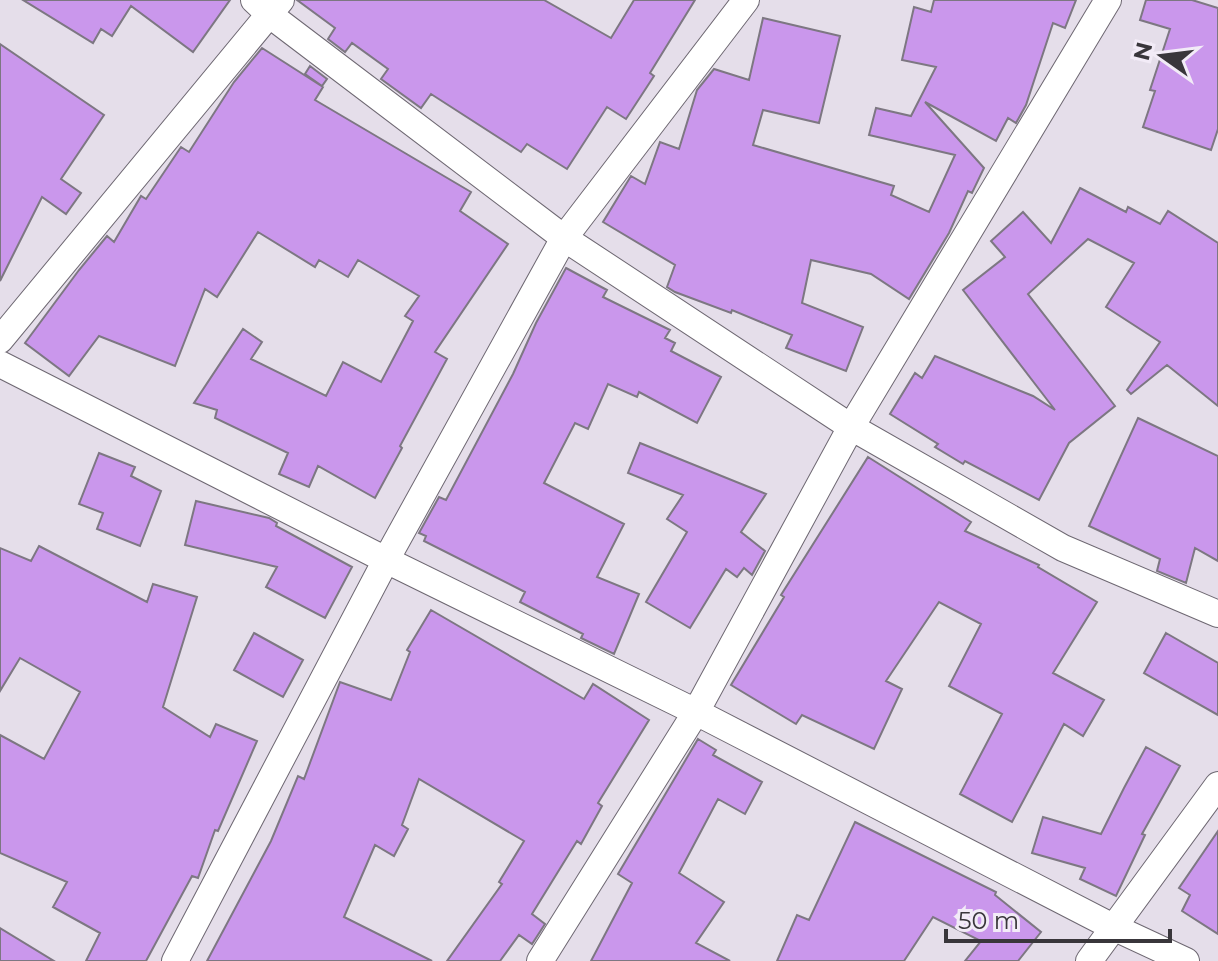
<svg xmlns="http://www.w3.org/2000/svg" width="1218" height="961" viewBox="0 0 1218 961" font-family="Montserrat,sans-serif">
<rect width="100%" height="100%" fill="#e5deea"/>
<path fill="#ca97ec" stroke="#7d7782" stroke-width="2" d="M 23,0 L 230,0 L 193,52 L 131,6 L 112,36 L 101,29 L 93,43 Z
M 297,0 L 544,0 L 611,38 L 634,0 L 695,0 L 650,73 L 654,76 L 626,119 L 607,107 L 567,169 L 527,144 L 521,152 L 431,94 L 421,108 L 381,79 L 388,69 L 352,43 L 345,52 L 328,39 L 335,28 Z
M 934,0 L 1076,0 L 1065,28 L 1053,23 L 1026,105 L 1016,123 L 1008,118 L 996,141 L 925,102 L 984,168 L 972,193 L 968,191 L 949,233 L 909,299 L 871,274 L 811,260 L 802,303 L 863,327 L 846,371 L 786,348 L 792,335 L 732,310 L 731,313 L 675,292 L 667,287 L 675,265 L 603,222 L 631,176 L 645,184 L 660,142 L 679,149 L 697,90 L 714,69 L 749,80 L 763,18 L 840,36 L 819,123 L 763,110 L 753,145 L 894,186 L 891,195 L 929,212 L 955,155 L 869,135 L 876,108 L 911,116 L 936,67 L 902,60 L 914,7 L 931,12 Z
M 1146,0 L 1192,0 L 1218,8 L 1218,129 L 1211,150 L 1143,127 L 1155,91 L 1150,90 L 1170,29 L 1140,20 Z
M 0,44 L 104,115 L 61,179 L 81,193 L 66,214 L 42,197 L 0,281 Z
M 262,48 L 323,87 L 315,100 L 471,192 L 460,211 L 508,244 L 435,352 L 447,359 L 400,446 L 402,448 L 375,498 L 318,466 L 309,487 L 279,474 L 288,453 L 215,418 L 217,410 L 194,403 L 243,329 L 262,342 L 251,359 L 326,396 L 343,362 L 381,382 L 413,321 L 405,316 L 419,296 L 358,260 L 348,277 L 319,260 L 315,267 L 258,232 L 217,297 L 205,289 L 175,366 L 99,336 L 69,376 L 25,343 L 79,270 L 107,236 L 114,242 L 141,196 L 146,199 L 181,147 L 189,152 L 234,82 Z
M 310,66 L 327,79 L 322,86 L 305,74 Z
M 1080,188 L 1126,212 L 1128,207 L 1160,224 L 1168,211 L 1218,243 L 1218,406 L 1167,365 L 1131,394 L 1127,390 L 1160,342 L 1106,307 L 1134,263 L 1088,239 L 1028,294 L 1115,406 L 1069,443 L 1039,500 L 965,461 L 963,464 L 935,447 L 938,444 L 890,414 L 915,373 L 922,378 L 935,356 L 1033,396 L 1055,410 L 963,290 L 1005,257 L 991,241 L 1023,212 L 1051,243 Z
M 566,268 L 607,290 L 603,297 L 670,330 L 665,338 L 675,343 L 671,351 L 721,377 L 697,423 L 639,392 L 637,397 L 608,384 L 588,429 L 575,423 L 544,483 L 624,524 L 597,577 L 639,594 L 614,654 L 581,638 L 583,634 L 520,602 L 525,592 L 424,541 L 426,536 L 419,533 L 439,497 L 446,500 L 513,374 L 536,323 Z
M 1138,418 L 1218,456 L 1218,561 L 1195,548 L 1186,583 L 1157,571 L 1160,559 L 1089,526 Z
M 640,443 L 766,494 L 741,532 L 765,551 L 752,575 L 744,568 L 737,577 L 726,569 L 690,628 L 646,602 L 687,532 L 667,519 L 683,495 L 628,473 Z
M 99,453 L 135,467 L 131,476 L 161,491 L 140,546 L 97,529 L 103,513 L 79,504 Z
M 868,457 L 971,522 L 965,531 L 1039,565 L 1038,567 L 1097,602 L 1053,673 L 1104,700 L 1083,736 L 1064,724 L 1012,822 L 960,794 L 1002,714 L 949,686 L 981,624 L 939,602 L 886,681 L 902,689 L 874,749 L 802,715 L 796,724 L 731,685 L 784,597 L 781,595 Z
M 196,501 L 269,518 L 277,523 L 276,526 L 352,567 L 325,618 L 266,587 L 277,567 L 185,545 Z
M 39,546 L 147,602 L 153,584 L 197,597 L 163,707 L 210,737 L 216,724 L 257,741 L 218,831 L 215,830 L 198,878 L 192,876 L 146,961 L 86,961 L 100,933 L 53,907 L 67,882 L 0,853 L 0,735 L 44,759 L 80,692 L 20,658 L 0,691 L 0,548 L 31,561 Z
M 431,610 L 584,699 L 593,684 L 649,720 L 598,803 L 602,806 L 581,844 L 577,841 L 532,914 L 545,924 L 532,944 L 519,935 L 500,961 L 447,961 L 502,884 L 499,882 L 524,841 L 419,779 L 402,825 L 408,829 L 394,856 L 375,845 L 344,917 L 432,961 L 207,961 L 271,841 L 298,776 L 304,779 L 340,682 L 391,700 L 410,652 L 407,650 Z
M 254,633 L 303,660 L 283,697 L 234,670 Z
M 1166,633 L 1218,663 L 1218,715 L 1144,673 Z
M 698,739 L 716,750 L 713,755 L 762,782 L 745,814 L 718,799 L 679,873 L 724,902 L 696,943 L 730,961 L 591,961 L 632,883 L 618,874 Z
M 1146,747 L 1180,766 L 1142,834 L 1145,835 L 1116,896 L 1080,879 L 1085,868 L 1032,853 L 1043,817 L 1101,834 L 1124,788 Z
M 855,822 L 996,892 L 995,895 L 1041,932 L 1018,961 L 965,961 L 981,941 L 933,917 L 904,961 L 777,961 L 797,915 L 809,920 Z
M 1218,831 L 1218,934 L 1182,911 L 1190,895 L 1179,888 Z
M 0,928 L 54,961 L 0,961 Z"/>
<g fill="none" stroke-linecap="round" stroke-linejoin="round">
<g stroke="#6e6872" stroke-width="28">
<path id="street" d="M 254,0 L 270,15 L 564,238 L 851,427 L 1063,548 L 1218,614
M 0,340 L 281,0
M 0,364 L 386,560 L 696,712 L 1113,927 L 1186,961
M 175,961 L 386,560 L 564,238 L 746,0
M 540,961 L 696,712 L 851,427 L 1108,0
M 1089,961 L 1218,785"/>
</g>
<use href="#street" stroke="#fff" stroke-width="26"/>
</g>
<g transform="translate(1162 56) rotate(284)" stroke="#f2ebf7" stroke-width="6" paint-order="stroke">
<path d="M0-6L14 30L0 20L-14 30Z" fill="#39363b"/>
<text y="-12" font-size="22" font-weight="bold" text-anchor="middle" fill="#39363b">N</text>
</g>
<path d="M946 929v12h224v-12" fill="none" stroke="#39363b" stroke-width="4"/>
<text x="958" y="929" font-size="24" fill="#39363b" stroke="#f2ebf7" stroke-width="6" paint-order="stroke">50 m</text>
</svg>
